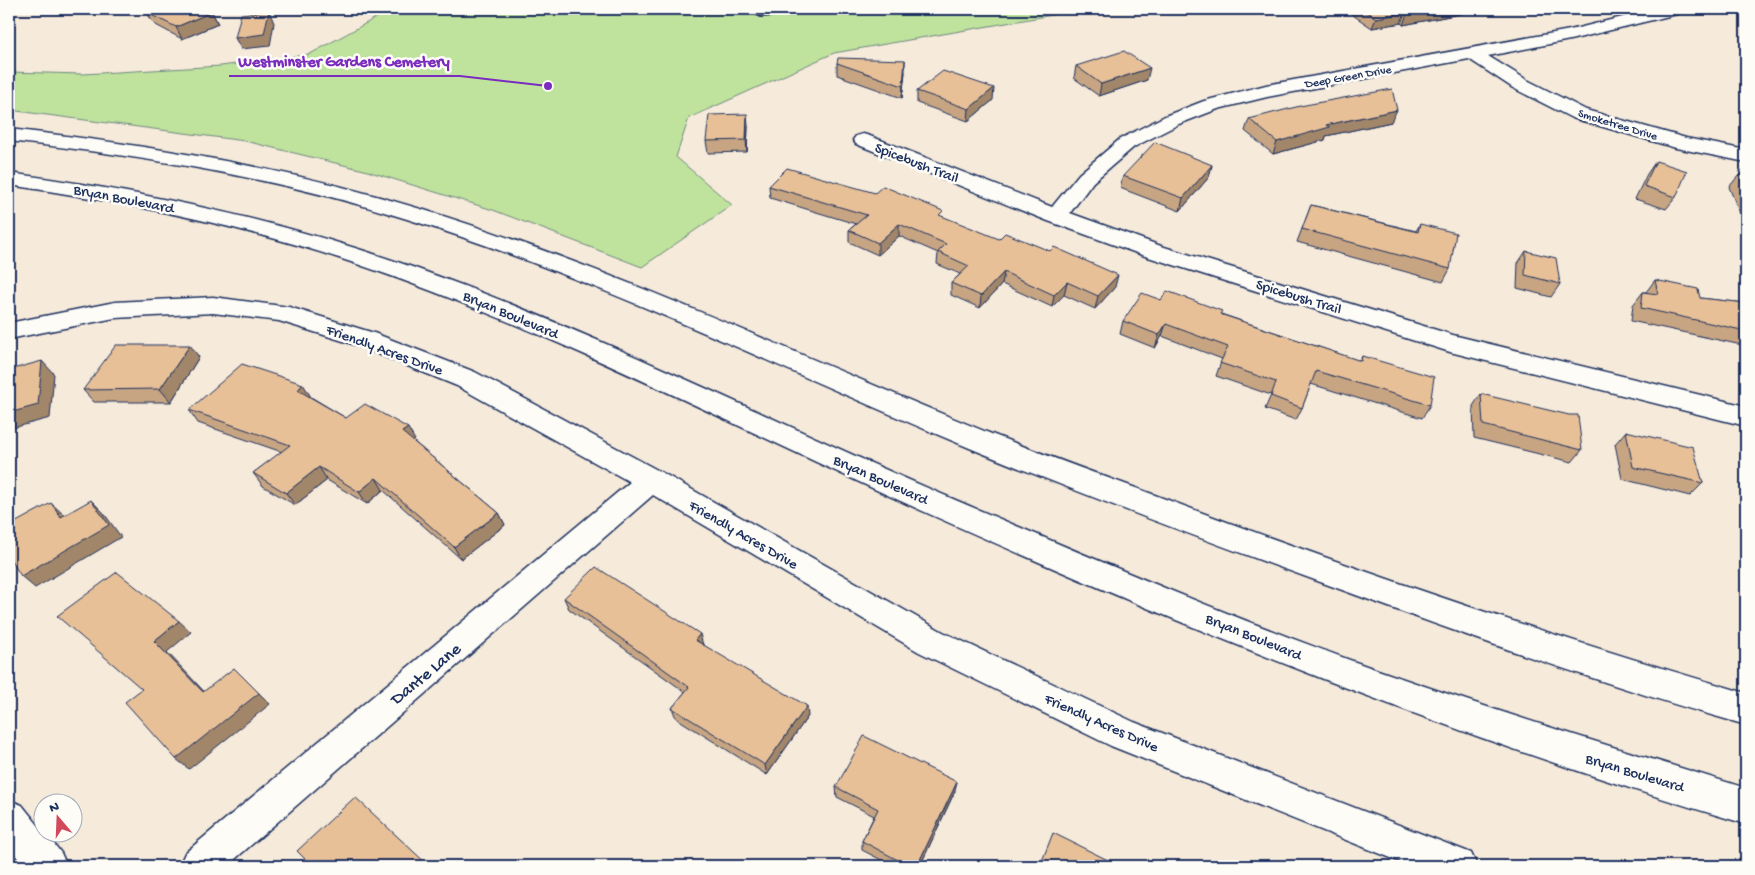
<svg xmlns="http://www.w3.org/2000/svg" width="1755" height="875" viewBox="0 0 1755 875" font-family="'Gochi Hand',sans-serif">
<rect width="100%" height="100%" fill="#f6eada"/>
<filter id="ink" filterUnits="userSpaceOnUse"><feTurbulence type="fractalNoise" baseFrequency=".02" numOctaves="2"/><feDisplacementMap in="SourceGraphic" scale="10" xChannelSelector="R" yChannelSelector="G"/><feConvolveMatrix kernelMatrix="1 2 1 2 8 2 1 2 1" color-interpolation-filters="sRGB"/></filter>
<g filter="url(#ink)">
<path fill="#bfe29d" stroke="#6d887e" d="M 392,9 L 1087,9 L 834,53 L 689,118 L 676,157 L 732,205 L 642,267 L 493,210 L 364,170 L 245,141 L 9,110 L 9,72 L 83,74 L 221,66 L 310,54 Z"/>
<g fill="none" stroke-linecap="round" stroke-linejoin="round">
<g stroke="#1b2f5e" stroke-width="4">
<path id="lane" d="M 747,9 L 814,9 L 809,12 L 761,16 Z"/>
</g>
<g stroke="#1b2f5e" stroke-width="3">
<path id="street" d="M 1655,9 L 1683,9 L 1681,13 L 1570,40 L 1488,56 L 1527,80 L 1586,110 L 1686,138 L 1746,150 L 1746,162 L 1676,148 L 1572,118 L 1513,88 L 1469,59 L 1267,97 L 1218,109 L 1179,124 L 1134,147 L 1093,182 L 1070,213 L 1161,246 L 1453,335 L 1746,406 L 1746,426 L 1450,352 L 1145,256 L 1048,221 L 856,144 L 853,140 L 856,136 L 863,134 L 870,136 L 1052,207 L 1079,174 L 1120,139 L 1165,116 L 1204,101 L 1266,85 L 1570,30 Z
M 213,297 L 289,307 L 374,333 L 475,372 L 661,472 L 943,632 L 1134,722 L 1471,853 L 1477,866 L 1411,866 L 1111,746 L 919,652 L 653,495 L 227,866 L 179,866 L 185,853 L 630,482 L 457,386 L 356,345 L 279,321 L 213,313 L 115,318 L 9,339 L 9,323 L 115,302 Z
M 9,800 L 22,805 L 42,830 L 42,832 L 45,832 L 61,853 L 67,866 L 24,866 L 9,847 Z"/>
</g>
<g stroke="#1b2f5e" stroke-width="3">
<path id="highway" d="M 9,129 C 149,145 289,168 424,210 C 618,270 801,357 989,433 C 1040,453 1092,472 1144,491 C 1342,566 1543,634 1746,693 L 1746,725 C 1607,686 1470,637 1334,587 C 1213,543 1091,498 972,449 C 784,371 602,280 407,219 C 278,178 144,156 9,141 Z
M 9,173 C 147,192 283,221 415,268 C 599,333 773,422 953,499 C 1092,558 1232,618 1375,669 C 1497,712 1622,750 1746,788 L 1746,824 C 1465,741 1194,632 927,513 C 737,428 552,330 354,263 C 242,225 126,202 9,185 Z"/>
</g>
<use href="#lane" fill="#fdfcf7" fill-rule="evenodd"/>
<use href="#street" fill="#fdfcf7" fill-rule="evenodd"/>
<use href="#highway" fill="#fdfcf7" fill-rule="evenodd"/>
</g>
<path fill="#c7a583" stroke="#1b2f5e" d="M 1344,9 L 1471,9 L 1470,12 L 1403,25 L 1401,23 L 1372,28 Z
M 212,12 L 218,24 L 182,39 L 154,24 L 147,13 Z
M 837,63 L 905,72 L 902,98 L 837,75 Z
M 1076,66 L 1147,80 L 1099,96 L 1074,78 Z
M 917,91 L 993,100 L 968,121 L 917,103 Z
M 1249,119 L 1391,122 L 1326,136 L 1325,140 L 1273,154 L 1245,131 Z
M 748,126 L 747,152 L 708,153 L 706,141 Z
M 1656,161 L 1676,197 L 1666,209 L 1635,199 L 1647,174 Z
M 1212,165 L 1209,177 L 1180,211 L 1120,188 L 1123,176 Z
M 1739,175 L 1746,176 L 1746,220 L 1742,219 L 1729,187 Z
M 769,186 L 942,217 L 1115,287 L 1095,309 L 1064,295 L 1052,307 L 1002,284 L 980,308 L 951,295 L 951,283 L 960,274 L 937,264 L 938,253 L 899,236 L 878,255 L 849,242 L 849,230 L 856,224 L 770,198 Z
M 1311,205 L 1416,231 L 1420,224 L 1450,269 L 1443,282 L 1297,242 Z
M 1526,251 L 1560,284 L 1551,297 L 1517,288 L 1518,263 Z
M 1655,280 L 1700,298 L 1746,303 L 1746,345 L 1737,344 L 1631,321 L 1633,305 L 1643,292 L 1646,292 Z
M 1221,314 L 1360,361 L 1362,356 L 1430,405 L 1422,418 L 1311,384 L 1302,408 L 1296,420 L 1265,409 L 1271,395 L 1216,376 L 1222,359 L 1162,336 L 1155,348 L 1120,334 L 1123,321 Z
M 199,357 L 171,402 L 94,402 L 83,390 Z
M 1481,394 L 1582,450 L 1572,462 L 1474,438 L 1473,406 Z
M 311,397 L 346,418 L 415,440 L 413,441 L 499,513 L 505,525 L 461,559 L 383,490 L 367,504 L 327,480 L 295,505 L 263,486 L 253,473 L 282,452 L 198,423 L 189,410 Z
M 1626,431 L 1703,483 L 1690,496 L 1622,479 L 1615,444 Z
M 564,598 L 703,645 L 808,716 L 767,775 L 676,718 L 672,708 L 685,692 L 569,609 Z
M 836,787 L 955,791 L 920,866 L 893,866 L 862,850 L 862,841 L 874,816 L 837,797 Z"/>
<path fill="#a2866a" stroke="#1b2f5e" d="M 1436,9 L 1471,9 L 1470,12 L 1403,25 L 1407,14 Z
M 269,11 L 274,23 L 270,46 L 241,49 L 235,38 Z
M 212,12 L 218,24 L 182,39 L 176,27 Z
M 1405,13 L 1401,23 L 1372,28 L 1376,18 Z
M 905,60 L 905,72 L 902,98 L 903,86 Z
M 1150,68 L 1147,80 L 1099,96 L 1101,84 Z
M 994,88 L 993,100 L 968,121 L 969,109 Z
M 1397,110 L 1391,122 L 1326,136 L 1325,140 L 1273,154 L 1277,142 L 1326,125 Z
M 747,114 L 748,126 L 747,152 L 746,140 Z
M 1212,165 L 1209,177 L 1180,211 L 1183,198 Z
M 899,224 L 899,236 L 878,255 L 878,243 Z
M 1004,272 L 1002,284 L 980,308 L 981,296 Z
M 1118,275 L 1115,287 L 1095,309 L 1098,296 Z
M 1067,282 L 1064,295 L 1052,307 L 1054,295 Z
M 1166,324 L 1162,336 L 1155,348 L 1159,335 Z
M 190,345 L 199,357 L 171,402 L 160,389 Z
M 42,361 L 54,374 L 50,418 L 9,429 L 9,413 Z
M 303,384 L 311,397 L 306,402 L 298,390 Z
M 408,428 L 415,440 L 409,445 L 402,432 Z
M 319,467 L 327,480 L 295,505 L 286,493 Z
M 376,478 L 383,490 L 367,504 L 359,492 Z
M 91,500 L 103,512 L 121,537 L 35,588 L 21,576 Z
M 51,503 L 64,515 L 74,529 L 61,517 Z
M 499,513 L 505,525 L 461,559 L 454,547 Z
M 179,621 L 191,632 L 167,652 L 215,703 L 203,692 L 154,641 Z
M 700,634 L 703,645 L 695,640 Z
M 234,668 L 270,704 L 189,769 L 176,759 Z
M 807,706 L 808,716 L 767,775 L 765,765 Z
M 957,782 L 955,791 L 920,866 L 917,866 Z"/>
<path fill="#e7c098" stroke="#1b2f5e" d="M 148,9 L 205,9 L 212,12 L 176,27 L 147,13 Z
M 1363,9 L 1436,9 L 1407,14 L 1405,13 L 1376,18 Z
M 269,11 L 264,34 L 235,38 L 241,14 Z
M 1124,51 L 1150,68 L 1101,84 L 1076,66 Z
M 838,58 L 905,60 L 903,86 L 837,63 Z
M 943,71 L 994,88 L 969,109 L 917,91 Z
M 1392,89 L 1397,110 L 1326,125 L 1330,127 L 1277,142 L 1249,119 L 1300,106 Z
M 747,114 L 746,140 L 706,141 L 709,115 Z
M 1155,142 L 1212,165 L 1183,198 L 1123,176 Z
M 1656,161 L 1687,171 L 1676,197 L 1644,186 Z
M 787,168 L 875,193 L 883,186 L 943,211 L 939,215 L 999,239 L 1005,233 L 1050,251 L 1054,247 L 1118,275 L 1098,296 L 1067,282 L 1054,295 L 1004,272 L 981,296 L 951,283 L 969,266 L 938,252 L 946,244 L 899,224 L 878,243 L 849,230 L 867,215 L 769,186 Z
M 1739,175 L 1746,176 L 1746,193 Z
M 1311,205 L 1418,232 L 1420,224 L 1456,233 L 1450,269 L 1302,229 Z
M 1526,251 L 1556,258 L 1560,284 L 1525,275 Z
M 1655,280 L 1698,289 L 1700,298 L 1746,303 L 1746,331 L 1641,308 L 1643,292 L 1658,294 Z
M 1167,291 L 1222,311 L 1220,314 L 1361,361 L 1362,356 L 1434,377 L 1430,405 L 1316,371 L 1302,408 L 1271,396 L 1276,382 L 1220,363 L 1228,347 L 1166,324 L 1159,335 L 1123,321 L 1142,293 L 1161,300 Z
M 116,345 L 190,345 L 160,389 L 83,390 Z
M 42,361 L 38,405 L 9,413 L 9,370 Z
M 242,364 L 303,384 L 298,390 L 346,418 L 365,404 L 408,428 L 402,432 L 499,513 L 454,547 L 376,478 L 359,492 L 319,467 L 286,493 L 253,473 L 290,445 L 189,410 Z
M 1481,394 L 1569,415 L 1578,415 L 1582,450 L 1483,425 Z
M 1626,431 L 1693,447 L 1703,483 L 1633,467 Z
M 91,500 L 109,525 L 21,576 L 9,557 L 9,526 L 51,503 L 61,517 Z
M 596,567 L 700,634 L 695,640 L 807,706 L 765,765 L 672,708 L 689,687 L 564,598 Z
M 117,572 L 179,621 L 154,641 L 203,692 L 234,668 L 259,693 L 176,759 L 125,702 L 142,689 L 57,616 Z
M 864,736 L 957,782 L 917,866 L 909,866 L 862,841 L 878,809 L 836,787 Z
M 355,797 L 429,866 L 312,866 L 297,851 Z
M 1053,833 L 1120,866 L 1040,866 Z"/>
</g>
<g text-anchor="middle" stroke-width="5" stroke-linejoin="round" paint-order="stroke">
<g font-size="12" fill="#1b2f5e" stroke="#fdfcf7">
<text transform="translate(1348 76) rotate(-10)" y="4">Deep Green Drive</text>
<text transform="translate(1618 124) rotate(17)" y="4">Smoketree Drive</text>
</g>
<g font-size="15" fill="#1b2f5e" stroke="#fdfcf7">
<text transform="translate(917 162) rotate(21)" y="5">Spicebush Trail</text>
<text transform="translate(124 198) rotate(11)" y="5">Bryan Boulevard</text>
<text transform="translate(1299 296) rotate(17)" y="5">Spicebush Trail</text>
<text transform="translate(511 314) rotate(23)" y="5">Bryan Boulevard</text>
<text transform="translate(385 349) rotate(20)" y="5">Friendly Acres Drive</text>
<text transform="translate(881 479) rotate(24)" y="5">Bryan Boulevard</text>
<text transform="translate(744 534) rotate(30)" y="5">Friendly Acres Drive</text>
<text transform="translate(1254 636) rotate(22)" y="5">Bryan Boulevard</text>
<text transform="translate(1102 722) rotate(24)" y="5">Friendly Acres Drive</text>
<text transform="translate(1635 772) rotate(17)" y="5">Bryan Boulevard</text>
</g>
<g font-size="18" fill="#1b2f5e" stroke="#fdfcf7">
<text transform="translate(425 673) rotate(-40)" y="6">Dante Lane</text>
</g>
</g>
<path fill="none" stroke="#7b2cbf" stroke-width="2" d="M548 86L460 76H229"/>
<circle fill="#7b2cbf" stroke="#fdfcf7" stroke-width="2" cx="548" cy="86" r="5"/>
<g font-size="16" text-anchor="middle" font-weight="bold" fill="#7b2cbf" stroke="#fdfcf7" stroke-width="5" stroke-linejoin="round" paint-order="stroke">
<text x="344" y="66">Westminster Gardens Cemetery</text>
</g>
<rect width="1755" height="875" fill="none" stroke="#fdfcf7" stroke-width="30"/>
<rect x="15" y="15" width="1725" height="845" fill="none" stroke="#1b2f5e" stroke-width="2" filter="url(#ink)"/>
<g transform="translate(58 818) rotate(341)"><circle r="24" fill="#fdfcf7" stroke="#a3aaba"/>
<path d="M0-4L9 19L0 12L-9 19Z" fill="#d1495b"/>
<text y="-8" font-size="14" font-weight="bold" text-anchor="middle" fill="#1b2f5e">N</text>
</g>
</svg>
